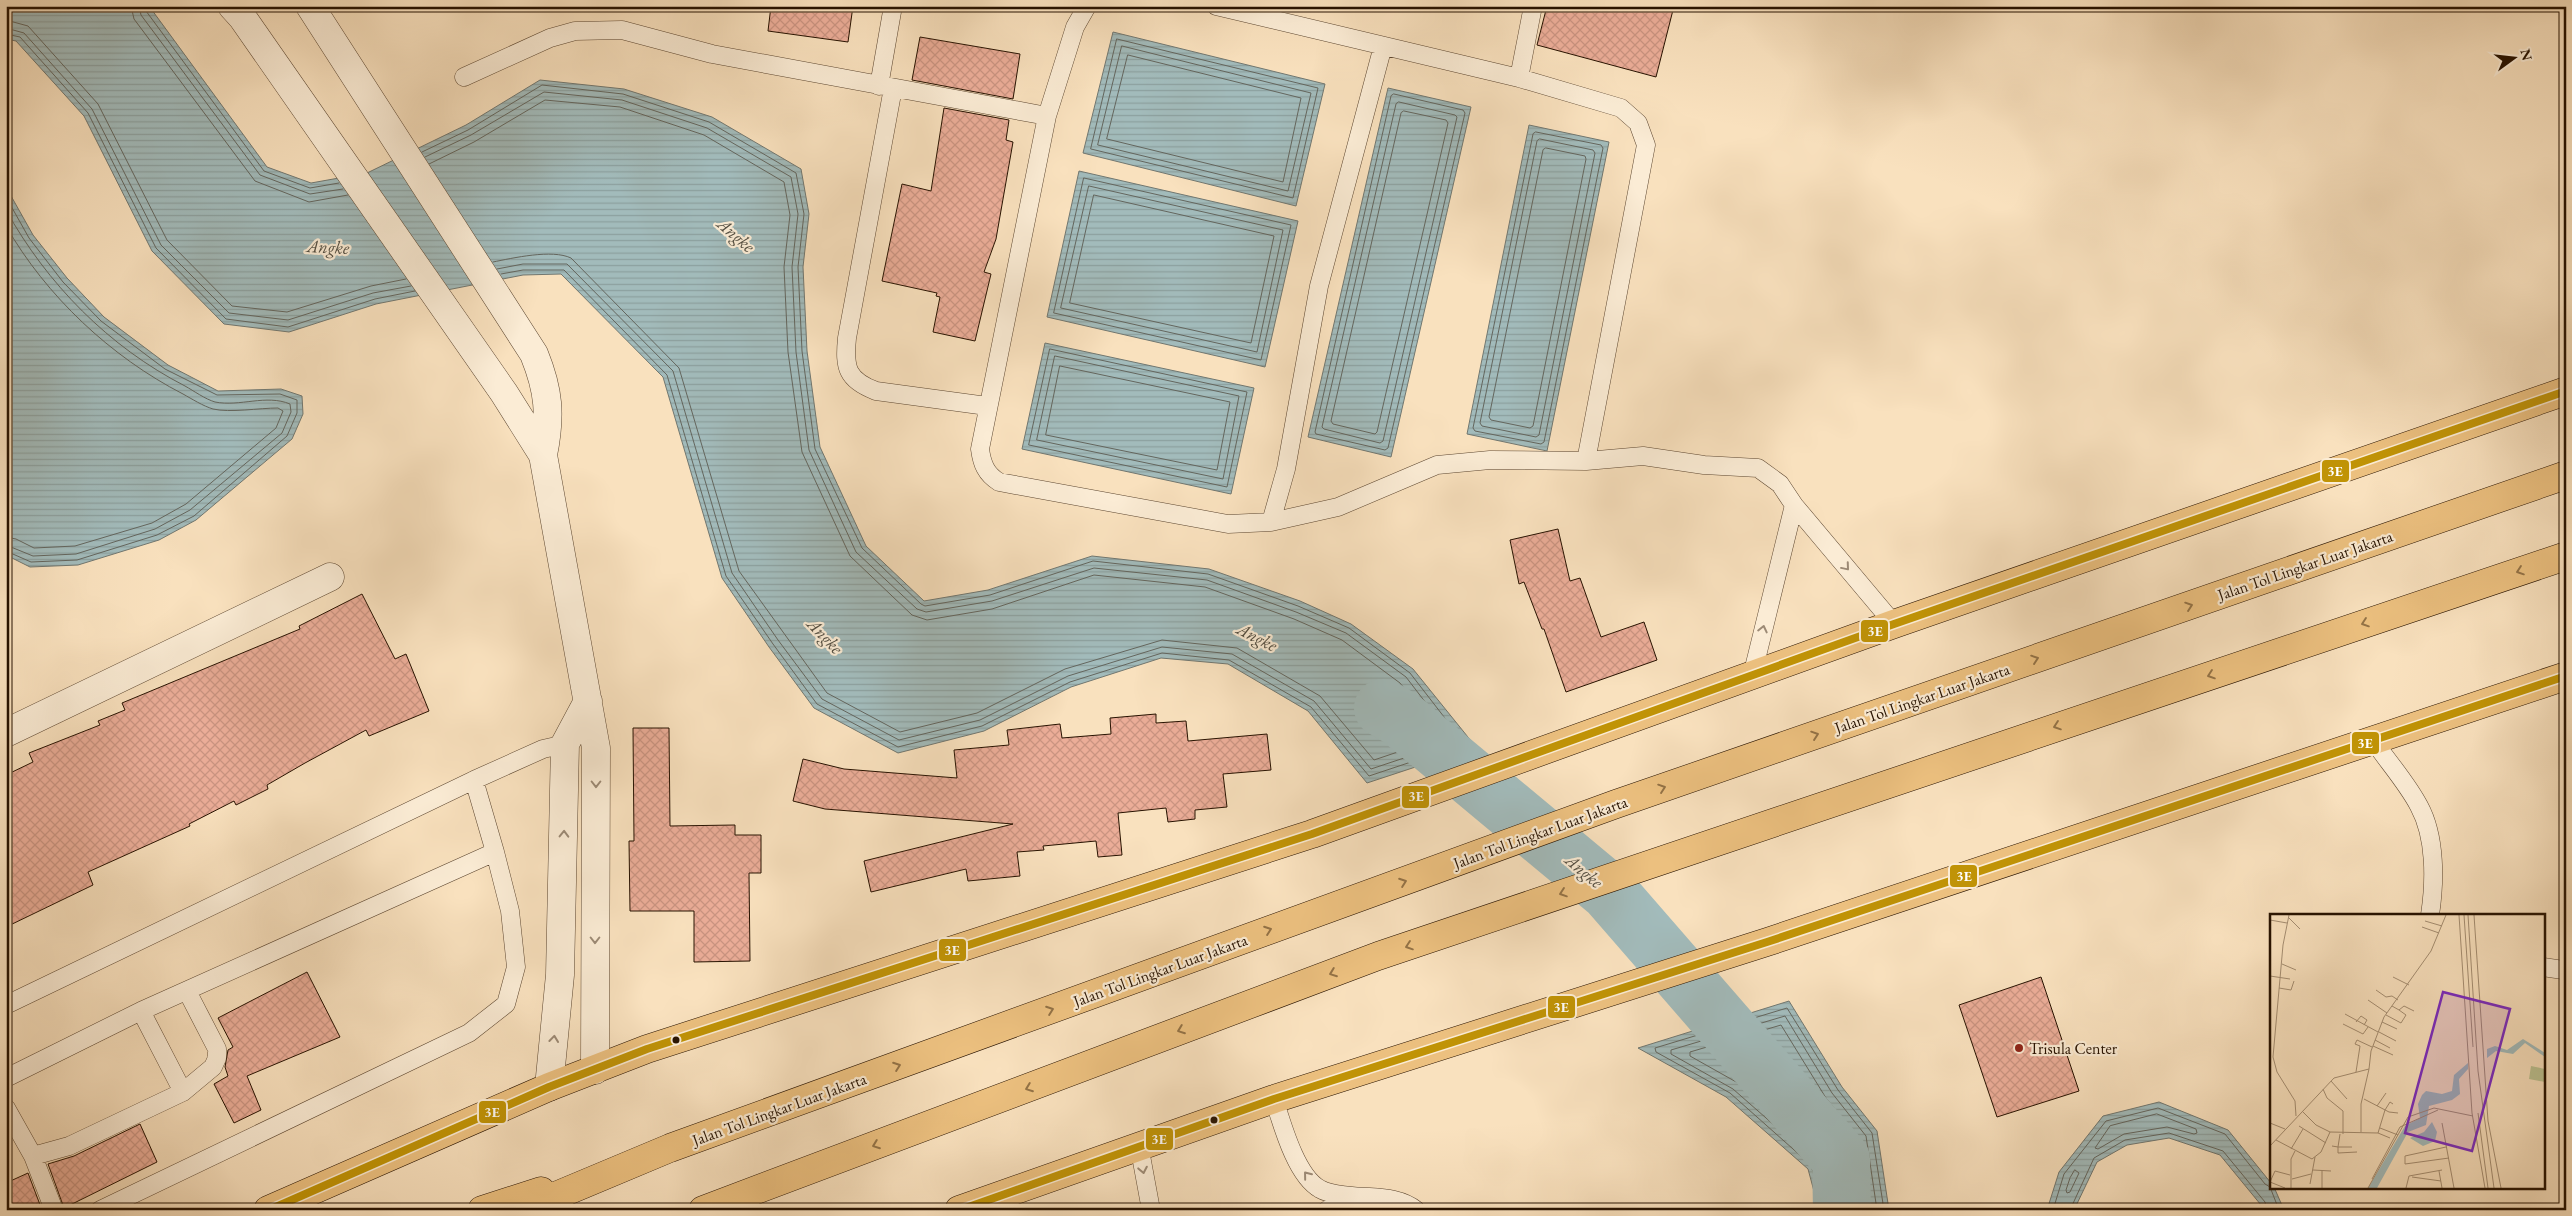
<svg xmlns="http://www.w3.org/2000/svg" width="2572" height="1216" viewBox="0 0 2572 1216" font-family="'EB Garamond',serif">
<defs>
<pattern id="water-rules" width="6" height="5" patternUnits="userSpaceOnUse" patternTransform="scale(1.25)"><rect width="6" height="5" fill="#a2bbbb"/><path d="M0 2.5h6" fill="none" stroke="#8ca09f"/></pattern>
<pattern id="building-cross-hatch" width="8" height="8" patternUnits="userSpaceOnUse" patternTransform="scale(1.25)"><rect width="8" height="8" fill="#ebad98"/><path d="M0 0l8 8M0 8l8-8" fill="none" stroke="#ca9481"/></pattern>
</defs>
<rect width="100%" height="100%" fill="#f9e1be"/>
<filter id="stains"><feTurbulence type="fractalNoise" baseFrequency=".004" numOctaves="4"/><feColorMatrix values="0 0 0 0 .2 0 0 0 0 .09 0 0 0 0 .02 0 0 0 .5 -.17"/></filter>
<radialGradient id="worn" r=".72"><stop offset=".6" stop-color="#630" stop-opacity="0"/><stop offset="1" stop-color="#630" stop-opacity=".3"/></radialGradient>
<path fill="url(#water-rules)" stroke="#717770" d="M 6,6 L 149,6 L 267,167 L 311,183 L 367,173 L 466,125 L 540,80 L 624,89 L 712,117 L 801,169 L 809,214 L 803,267 L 807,351 L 820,447 L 866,546 L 924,601 L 988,590 L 1092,556 L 1209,569 L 1300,601 L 1351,624 L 1413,669 L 1476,747 L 1367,783 L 1308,711 L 1228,664 L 1161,658 L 1071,687 L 984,731 L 898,753 L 814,708 L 769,647 L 722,578 L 663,377 L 561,274 L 523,275 L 376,304 L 289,332 L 224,324 L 152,251 L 84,116 L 16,41 L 6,39 Z
M 1113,32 L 1325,84 L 1296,206 L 1083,153 Z
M 1388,88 L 1471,107 L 1391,457 L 1308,437 Z
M 1529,125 L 1609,142 L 1547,451 L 1467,434 Z
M 1079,171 L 1298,221 L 1265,367 L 1047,317 Z
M 6,187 L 33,235 L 67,278 L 104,317 L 168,365 L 218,391 L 281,389 L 302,396 L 303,414 L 292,439 L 196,520 L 159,540 L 78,565 L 30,567 L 6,555 Z
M 1045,343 L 1254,388 L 1231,494 L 1022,449 Z
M 1789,1001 L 1842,1087 L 1877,1131 L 1889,1210 L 1819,1210 L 1808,1169 L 1726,1097 L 1638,1048 Z
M 2159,1102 L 2228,1130 L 2271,1183 L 2271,1187 L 2274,1187 L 2284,1210 L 2262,1210 L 2261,1205 L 2220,1155 L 2169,1138 L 2127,1145 L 2097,1162 L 2074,1210 L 2047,1210 L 2059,1172 L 2103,1116 Z"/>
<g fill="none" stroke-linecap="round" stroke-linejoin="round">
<path stroke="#64665e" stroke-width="1" d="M 131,6 L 134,19 L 255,181 L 309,202 L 348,195
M 139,6 L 141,15 L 260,175 L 310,194 L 343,189
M 145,6 L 146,11 L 264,171 L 310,188 L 339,183
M 6,20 L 28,26 L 98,104 L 167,240 L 232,306 L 287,312 L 371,286 L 406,279
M 6,28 L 24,33 L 92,109 L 161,245 L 229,313 L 288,320 L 373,293 L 411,286
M 6,34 L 20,37 L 88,113 L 156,248 L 226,319 L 288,327 L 375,299 L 415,291
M 1117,39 L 1318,88 L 1293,198 L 1091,149 Z
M 1122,46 L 1311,93 L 1288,191 L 1098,145 Z
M 1128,55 L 1301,98 L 1283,182 L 1107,139 Z
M 1394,94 L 1463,110 L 1465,113 L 1388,448 L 1385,450 L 1316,434 L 1315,432 L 1391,96 Z
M 1399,102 L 1455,115 L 1457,117 L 1383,441 L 1380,443 L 1324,429 L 1322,427 L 1396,104 Z
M 1404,111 L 1446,120 L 1448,123 L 1377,432 L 1375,434 L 1333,424 L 1331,421 L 1401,113 Z
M 1536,132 L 1601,145 L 1603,148 L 1544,442 L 1541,444 L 1475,431 L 1473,428 L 1533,134 Z
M 1540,139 L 1593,150 L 1595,153 L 1539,435 L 1536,437 L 1482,426 L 1480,423 L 1537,141 Z
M 1546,148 L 1585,156 L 1586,159 L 1533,426 L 1530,428 L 1491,420 L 1489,417 L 1543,150 Z
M 422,152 L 468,130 L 542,85 L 623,94 L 709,122 L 796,173 L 804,214 L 798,267 L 802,351 L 815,449 L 862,548 L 921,604 L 925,606 L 990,595 L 1093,561 L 1208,574 L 1298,606 L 1349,628 L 1410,673 L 1465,744 L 1369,776 L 1311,707 L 1229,660 L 1162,653 L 1070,682 L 982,726 L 898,747 L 817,704 L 773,644 L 726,576 L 667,375 L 564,270 L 523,270 L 501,274
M 425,157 L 471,135 L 544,92 L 622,100 L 707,128 L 791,177 L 798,214 L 792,267 L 796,352 L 809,450 L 856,552 L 917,609 L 926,612 L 992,601 L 1094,568 L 1207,580 L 1296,612 L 1346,633 L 1406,677 L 1455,741 L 1371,769 L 1314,701 L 1232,654 L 1162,647 L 1068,676 L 980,720 L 899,740 L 822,699 L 778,640 L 732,573 L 673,371 L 567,264 L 523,264 L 497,269
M 429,164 L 474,142 L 545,100 L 620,107 L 704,135 L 784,182 L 790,215 L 784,267 L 788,352 L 802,452 L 850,556 L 912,615 L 927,620 L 992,609 L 1094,575 L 1205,587 L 1294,619 L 1342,640 L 1400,683 L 1442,737 L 1374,760 L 1320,696 L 1237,648 L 1162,640 L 1065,669 L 977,713 L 900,732 L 827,693 L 739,571 L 679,368 L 571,258 C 552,249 513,258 493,262
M 1084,178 L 1291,225 L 1261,360 L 1054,313 Z
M 1089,186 L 1283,230 L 1257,352 L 1061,308 Z
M 1094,195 L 1274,236 L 1251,343 L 1070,303 Z
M 6,197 L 29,238 L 63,282 L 101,321 L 165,369 L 217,395 L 280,394 L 297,400 L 297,413 L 287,436 L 194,516 L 157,535 L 77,560 L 31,562 L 6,551
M 6,210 C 47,284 109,347 185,386 C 194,391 205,399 215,402 C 240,407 266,394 290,404 L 291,412 L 282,433 L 190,510 L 155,529 L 76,554 L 33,556 L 6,545
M 6,226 C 46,296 111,357 183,394 C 192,399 203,406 213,409 C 230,413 259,408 278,408 L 283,411 L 276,428 L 186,504 L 152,523 L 75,546 L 34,548 L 16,539 L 6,537
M 1050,349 L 1247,392 L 1227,487 L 1029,445 Z
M 1055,356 L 1239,396 L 1223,479 L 1037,440 Z
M 1060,366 L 1230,402 L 1217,470 L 1046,435 Z
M 2157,1114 L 2196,1129 L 2197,1133 L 2194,1134 L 2167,1127 L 2124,1134 L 2098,1149 L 2095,1148 L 2110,1126 Z
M 2075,1170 L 2079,1173 L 2070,1192 L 2067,1193 L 2066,1190 L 2070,1178 Z
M 1823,1210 L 1811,1165 L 1730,1093 L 1656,1052 L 1655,1048 L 1787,1008 L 1838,1090 L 1872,1133 L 1884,1210
M 1829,1210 L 1815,1161 L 1733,1089 L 1671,1054 L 1671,1050 L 1785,1016 L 1832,1093 L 1866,1136 L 1877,1210
M 1837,1210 L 1826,1164 L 1821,1156 L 1738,1083 L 1690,1056 L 1690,1052 L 1781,1025 L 1826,1098 L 1859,1139 L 1870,1210
M 2053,1210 L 2064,1174 L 2106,1121 L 2158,1108 L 2225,1134 L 2265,1184 L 2270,1187 L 2279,1210
M 2070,1210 L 2094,1158 L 2125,1140 L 2169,1133 L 2223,1151 L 2265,1202 L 2267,1210"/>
<path stroke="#a2bbbb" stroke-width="58" d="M 1383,708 L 1400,718 L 1609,892 L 1841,1159 L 1842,1210"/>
</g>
<path fill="url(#building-cross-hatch)" stroke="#271200" d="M 771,6 L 853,6 L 848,42 L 768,31 Z
M 1547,6 L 1674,6 L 1656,77 L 1537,45 Z
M 920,37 L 1020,54 L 1013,99 L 912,80 Z
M 944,108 L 1009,120 L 1006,140 L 1013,142 L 996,239 L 984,272 L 991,274 L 975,341 L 933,332 L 940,297 L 936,296 L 937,293 L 882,281 L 902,184 L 931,191 Z
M 1558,529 L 1570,581 L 1580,578 L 1601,637 L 1644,622 L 1657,660 L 1566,692 L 1544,629 L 1542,629 L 1524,582 L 1519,584 L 1510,540 Z
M 362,594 L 395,659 L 406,654 L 429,711 L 369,736 L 366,730 L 305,763 L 267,785 L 268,789 L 236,805 L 234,801 L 189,824 L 190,826 L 88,872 L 93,885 L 6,927 L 6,775 L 33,762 L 29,753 L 100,725 L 98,721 L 125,710 L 122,703 L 300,629 L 299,626 Z
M 1156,714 L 1156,723 L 1186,721 L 1188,741 L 1267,734 L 1271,770 L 1223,774 L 1227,807 L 1195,810 L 1195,819 L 1168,822 L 1166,808 L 1118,813 L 1122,855 L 1098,857 L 1096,841 L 1043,846 L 1044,850 L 1017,852 L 1020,876 L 968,881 L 966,869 L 871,892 L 864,861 L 1013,824 L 825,809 L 793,801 L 803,759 L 844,769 L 957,778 L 954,750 L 1009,745 L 1007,730 L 1060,724 L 1062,738 L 1111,734 L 1110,718 Z
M 633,728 L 669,728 L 670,826 L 735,825 L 735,835 L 761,835 L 761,873 L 749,873 L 750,961 L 694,962 L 694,911 L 630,911 L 629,841 L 634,841 Z
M 307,972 L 340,1037 L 247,1076 L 261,1110 L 234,1123 L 214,1084 L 228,1076 L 225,1067 L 228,1050 L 233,1047 L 218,1018 Z
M 2041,977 L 2079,1091 L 1997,1117 L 1959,1005 Z
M 140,1124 L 157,1162 L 64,1208 L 48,1164 L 74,1156 Z
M 28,1173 L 42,1210 L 6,1210 L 6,1183 Z"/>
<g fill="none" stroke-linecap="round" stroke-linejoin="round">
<g stroke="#5c4630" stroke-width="19">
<path id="lane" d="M 1216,6 L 1519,78 L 1533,6
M 464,77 L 550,38 L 575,31 L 622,30 L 712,54 L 1047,116 L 1075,27 L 1087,6
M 1519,78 L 1621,108 L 1638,123 L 1646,145 L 1586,461
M 879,86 L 893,6
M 893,88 L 847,338 C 844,368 847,380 876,391 L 987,406
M 1047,116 L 980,449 C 982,464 986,474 999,482 L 1228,524 L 1271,522 L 1338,507 L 1437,465 L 1490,460 L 1586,461 L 1643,456 L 1704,465 L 1758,468 L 1780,484 L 1794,505 L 1894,624
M 1271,522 L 1286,469 L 1319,286 L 1383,46
M 1752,676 L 1794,505
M 2373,740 C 2388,762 2407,783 2419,806 C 2436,837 2435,882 2430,915
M 2543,967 L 2563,970
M 6,1005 L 474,780 L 543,749 L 565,744
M 141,1011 L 183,1092
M 6,1078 L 141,1011 L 495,852 L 474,780
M 1274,1099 C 1282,1124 1296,1176 1320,1189 C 1330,1195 1357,1197 1369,1197 C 1385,1198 1402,1199 1416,1210
M 6,1108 L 33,1156 L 69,1146 L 183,1092 L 213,1067 L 217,1058 L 217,1049 L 187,991
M 1139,1145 L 1151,1210
M 33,1156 L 54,1210
M 100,1210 L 469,1033 L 506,1004 L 516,967 L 510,911 L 495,852
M 1327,1210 L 1355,1197"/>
</g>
<g stroke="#5c4630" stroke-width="29">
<path id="street" d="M 232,6 L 242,17 L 504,393 L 543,455
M 310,6 L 534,354 C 549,391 551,415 543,455 L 596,748 L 595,1070
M 6,733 L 330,577
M 549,1087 L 560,975 L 565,744 L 588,701"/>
</g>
<g stroke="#271200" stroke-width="29">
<path id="primary" d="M 268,1210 L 549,1087 L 647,1049 L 1312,834 L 1894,624 L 2566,391
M 959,1210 L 1274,1099 L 1767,942 L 2566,676"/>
</g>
<g stroke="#271200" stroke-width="29">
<path id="highway" d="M 482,1210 L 541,1191
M 522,1210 L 670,1148 L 1616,804 L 2566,475
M 703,1210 L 1378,956 L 2566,556"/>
</g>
<use href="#lane" stroke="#fbecd5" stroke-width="18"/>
<use href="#street" stroke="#fbecd5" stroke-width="28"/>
<use href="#primary" stroke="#ecc07f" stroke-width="28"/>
<use href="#highway" stroke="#ecc07f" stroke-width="28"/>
<g stroke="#fbecd5" stroke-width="11">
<path id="bus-1" d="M 269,1210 L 549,1087 L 647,1049 L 1312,834 L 1894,624 L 2566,391
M 960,1210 L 1274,1099 L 1767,942 L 2566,676"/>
</g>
<use href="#bus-1" stroke="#c09306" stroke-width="8"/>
</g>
<defs><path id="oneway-chevron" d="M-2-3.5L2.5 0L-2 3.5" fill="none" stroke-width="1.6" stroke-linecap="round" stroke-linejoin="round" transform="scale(1.25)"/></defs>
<g stroke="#9c8a75">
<use href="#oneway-chevron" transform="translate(1846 567) rotate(50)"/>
<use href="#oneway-chevron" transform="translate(1763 629) rotate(-77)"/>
<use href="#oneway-chevron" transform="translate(596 784) rotate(90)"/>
<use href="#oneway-chevron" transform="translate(564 834) rotate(-89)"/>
<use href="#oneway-chevron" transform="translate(595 940) rotate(90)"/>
<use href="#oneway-chevron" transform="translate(554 1039) rotate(-84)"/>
<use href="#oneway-chevron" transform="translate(1143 1170) rotate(79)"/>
<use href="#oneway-chevron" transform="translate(1307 1175) rotate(-129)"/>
</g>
<g stroke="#937246">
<use href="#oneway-chevron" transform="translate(2520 571) rotate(161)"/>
<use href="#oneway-chevron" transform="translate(2189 606) rotate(-19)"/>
<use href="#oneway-chevron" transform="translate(2365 623) rotate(161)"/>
<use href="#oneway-chevron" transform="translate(2035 659) rotate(-19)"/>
<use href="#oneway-chevron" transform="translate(2211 675) rotate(161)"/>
<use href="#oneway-chevron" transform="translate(2057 726) rotate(161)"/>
<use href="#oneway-chevron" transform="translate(1815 735) rotate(-19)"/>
<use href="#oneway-chevron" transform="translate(1662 788) rotate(-19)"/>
<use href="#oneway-chevron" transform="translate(1403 882) rotate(-20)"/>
<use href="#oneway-chevron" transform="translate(1563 893) rotate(161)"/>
<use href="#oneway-chevron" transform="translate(1268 930) rotate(-20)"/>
<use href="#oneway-chevron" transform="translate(1409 946) rotate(161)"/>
<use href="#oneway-chevron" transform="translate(1333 973) rotate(159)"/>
<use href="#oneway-chevron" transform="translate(1050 1010) rotate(-20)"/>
<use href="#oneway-chevron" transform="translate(1181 1030) rotate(159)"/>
<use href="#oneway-chevron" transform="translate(897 1066) rotate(-20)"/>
<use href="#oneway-chevron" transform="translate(1029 1088) rotate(159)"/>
<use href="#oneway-chevron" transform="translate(876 1145) rotate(159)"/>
</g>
<g fill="#271200" stroke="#fbecd5" stroke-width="2">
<circle cx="676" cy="1040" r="4.5"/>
<circle cx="1214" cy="1120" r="4.5"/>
</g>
<circle fill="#8f2418" stroke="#fbecd5" stroke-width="2" cx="2019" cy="1048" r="5"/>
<g text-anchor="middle" stroke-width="4.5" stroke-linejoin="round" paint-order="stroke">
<g font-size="16" fill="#271200" stroke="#fbecd5">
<text transform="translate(2305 565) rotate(-19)" y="6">Jalan Tol Lingkar Luar Jakarta</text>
<text transform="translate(1922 698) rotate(-19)" y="6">Jalan Tol Lingkar Luar Jakarta</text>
<text transform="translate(1540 832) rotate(-20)" y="6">Jalan Tol Lingkar Luar Jakarta</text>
<text transform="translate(1160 970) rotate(-20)" y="6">Jalan Tol Lingkar Luar Jakarta</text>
<text transform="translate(779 1109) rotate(-20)" y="6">Jalan Tol Lingkar Luar Jakarta</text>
</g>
<g font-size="16" fill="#271200" stroke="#fbecd5" text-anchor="start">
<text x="2029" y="1054">Trisula Center</text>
</g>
<g font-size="18" font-style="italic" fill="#524d41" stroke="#fbecd5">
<text transform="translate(736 235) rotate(41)" y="6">Angke</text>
<text transform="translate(328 247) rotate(3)" y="6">Angke</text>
<text transform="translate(825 636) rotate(46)" y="6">Angke</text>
<text transform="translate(1257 637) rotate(27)" y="6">Angke</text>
<text transform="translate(1584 871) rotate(40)" y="6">Angke</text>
</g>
</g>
<g transform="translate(2270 914)">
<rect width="275" height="275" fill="#f9e1be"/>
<path d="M 261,152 L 275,155 L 275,168 L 259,165 Z" fill="#bcc393"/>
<path d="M 253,125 L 275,139 L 275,143 L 255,129 L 243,140 L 226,137 L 217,144 L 217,135 L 225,132 L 237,136 ZM 198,149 L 198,155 L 189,165 L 190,180 L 182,186 L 159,192 L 156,211 L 138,218 L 107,274 L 98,274 L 135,212 L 150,204 L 148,190 L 152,181 L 156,177 L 172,180 L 182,177 L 184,161 ZM 162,208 L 167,218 L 165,227 L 153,232 L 140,224 L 154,218 Z" fill="#a2bbbb"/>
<path fill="none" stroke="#a58e72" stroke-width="1" d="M 19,1 L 13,31 L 3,143 L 7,158 L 25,187 L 26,202M 189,1 L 202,199 L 215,274M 194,1 L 203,133M 198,1 L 208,157 L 224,274M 204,1 L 218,207 L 231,274M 19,4 L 30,15M 0,6 L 17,9M 155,7 L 172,12M 152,13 L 169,19M 12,50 L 26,56M 0,62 L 20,65M 123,63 L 139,71M 9,74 L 21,76 L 24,67M 106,76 L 116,83 L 122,82 L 128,86M 98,86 L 117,99M 122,92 L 129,96 L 134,92 L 144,97M 75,100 L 108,118M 116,101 L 131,109 L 136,101 L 129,96M 86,108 L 91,102 L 97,106 L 94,111M 112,108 L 127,115M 73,110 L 93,120 L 98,113M 109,118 L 126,127M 105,126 L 120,134M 103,132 L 123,141M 86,158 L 90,132 L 85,130 L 87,126 L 102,133M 61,167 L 77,185M 53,175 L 57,184 L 73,197 L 73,220M 94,185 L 119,198 L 128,199M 107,192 L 116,179M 32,197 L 46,211 L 60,218 L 108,219 L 120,224M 208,199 L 218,274M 0,209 L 15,215M 172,209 L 184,274M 29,212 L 56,229M 110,214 L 128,221M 91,218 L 91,190 L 99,155M 108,219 L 115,196 L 120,188 L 123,190M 70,220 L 68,233 L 82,233M 6,226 L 42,245 L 51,238 L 60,218M 0,232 L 64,164 L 99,155 L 101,137 L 114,103 L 161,37 L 176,1M 62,232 L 68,233 L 68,239 L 87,238M 176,233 L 135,242 L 135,250 L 179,244M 21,235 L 33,215M 43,256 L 61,257M 169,257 L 172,274M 142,263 L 171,267M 22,265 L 41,260M 102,265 L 130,213 L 168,196M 40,270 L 45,243M 15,274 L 0,268 L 5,257 L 20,261M 21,274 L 21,245 L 25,237M 52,274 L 52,256M 98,274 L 138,203 L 164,194 L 203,202M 136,274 L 139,262 L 172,256"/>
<path fill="#7b2cbf" fill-opacity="0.15" stroke="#7b2cbf" stroke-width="2.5" d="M 173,78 L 240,95 L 202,237 L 135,219 Z"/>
<rect width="275" height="275" fill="none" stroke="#271200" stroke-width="2.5"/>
</g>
<g stroke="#fbecd5" stroke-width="2">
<rect x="2321" y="459" width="29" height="24" rx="5" fill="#c09306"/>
<rect x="1860" y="619" width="29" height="24" rx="5" fill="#c09306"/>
<rect x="2351" y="731" width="29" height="24" rx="5" fill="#c09306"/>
<rect x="1401" y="785" width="29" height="24" rx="5" fill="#c09306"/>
<rect x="1949" y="864" width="29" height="24" rx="5" fill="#c09306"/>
<rect x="938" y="938" width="29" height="24" rx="5" fill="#c09306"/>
<rect x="1547" y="995" width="29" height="24" rx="5" fill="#c09306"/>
<rect x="478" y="1100" width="29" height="24" rx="5" fill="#c09306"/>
<rect x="1145" y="1127" width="29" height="24" rx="5" fill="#c09306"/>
</g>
<g font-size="14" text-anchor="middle" font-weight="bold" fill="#fff">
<text x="2335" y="476">3E</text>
<text x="1875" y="636">3E</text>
<text x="2365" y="748">3E</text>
<text x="1416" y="801">3E</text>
<text x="1964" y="881">3E</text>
<text x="952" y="955">3E</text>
<text x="1561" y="1012">3E</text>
<text x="492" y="1117">3E</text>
<text x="1159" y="1144">3E</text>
</g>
<rect width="2572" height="1216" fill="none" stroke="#f9e1be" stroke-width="25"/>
<rect x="8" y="8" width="2557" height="1201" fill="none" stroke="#271200" stroke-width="2.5"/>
<rect x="12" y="12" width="2547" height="1191" fill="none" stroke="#271200"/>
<g transform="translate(2514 58) rotate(75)" stroke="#fbecd5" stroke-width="4" paint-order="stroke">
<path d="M0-4L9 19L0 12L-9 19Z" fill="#271200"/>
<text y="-8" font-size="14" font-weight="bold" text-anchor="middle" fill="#271200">N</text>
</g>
<rect width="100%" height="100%" filter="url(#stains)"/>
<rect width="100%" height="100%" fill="url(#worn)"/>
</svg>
